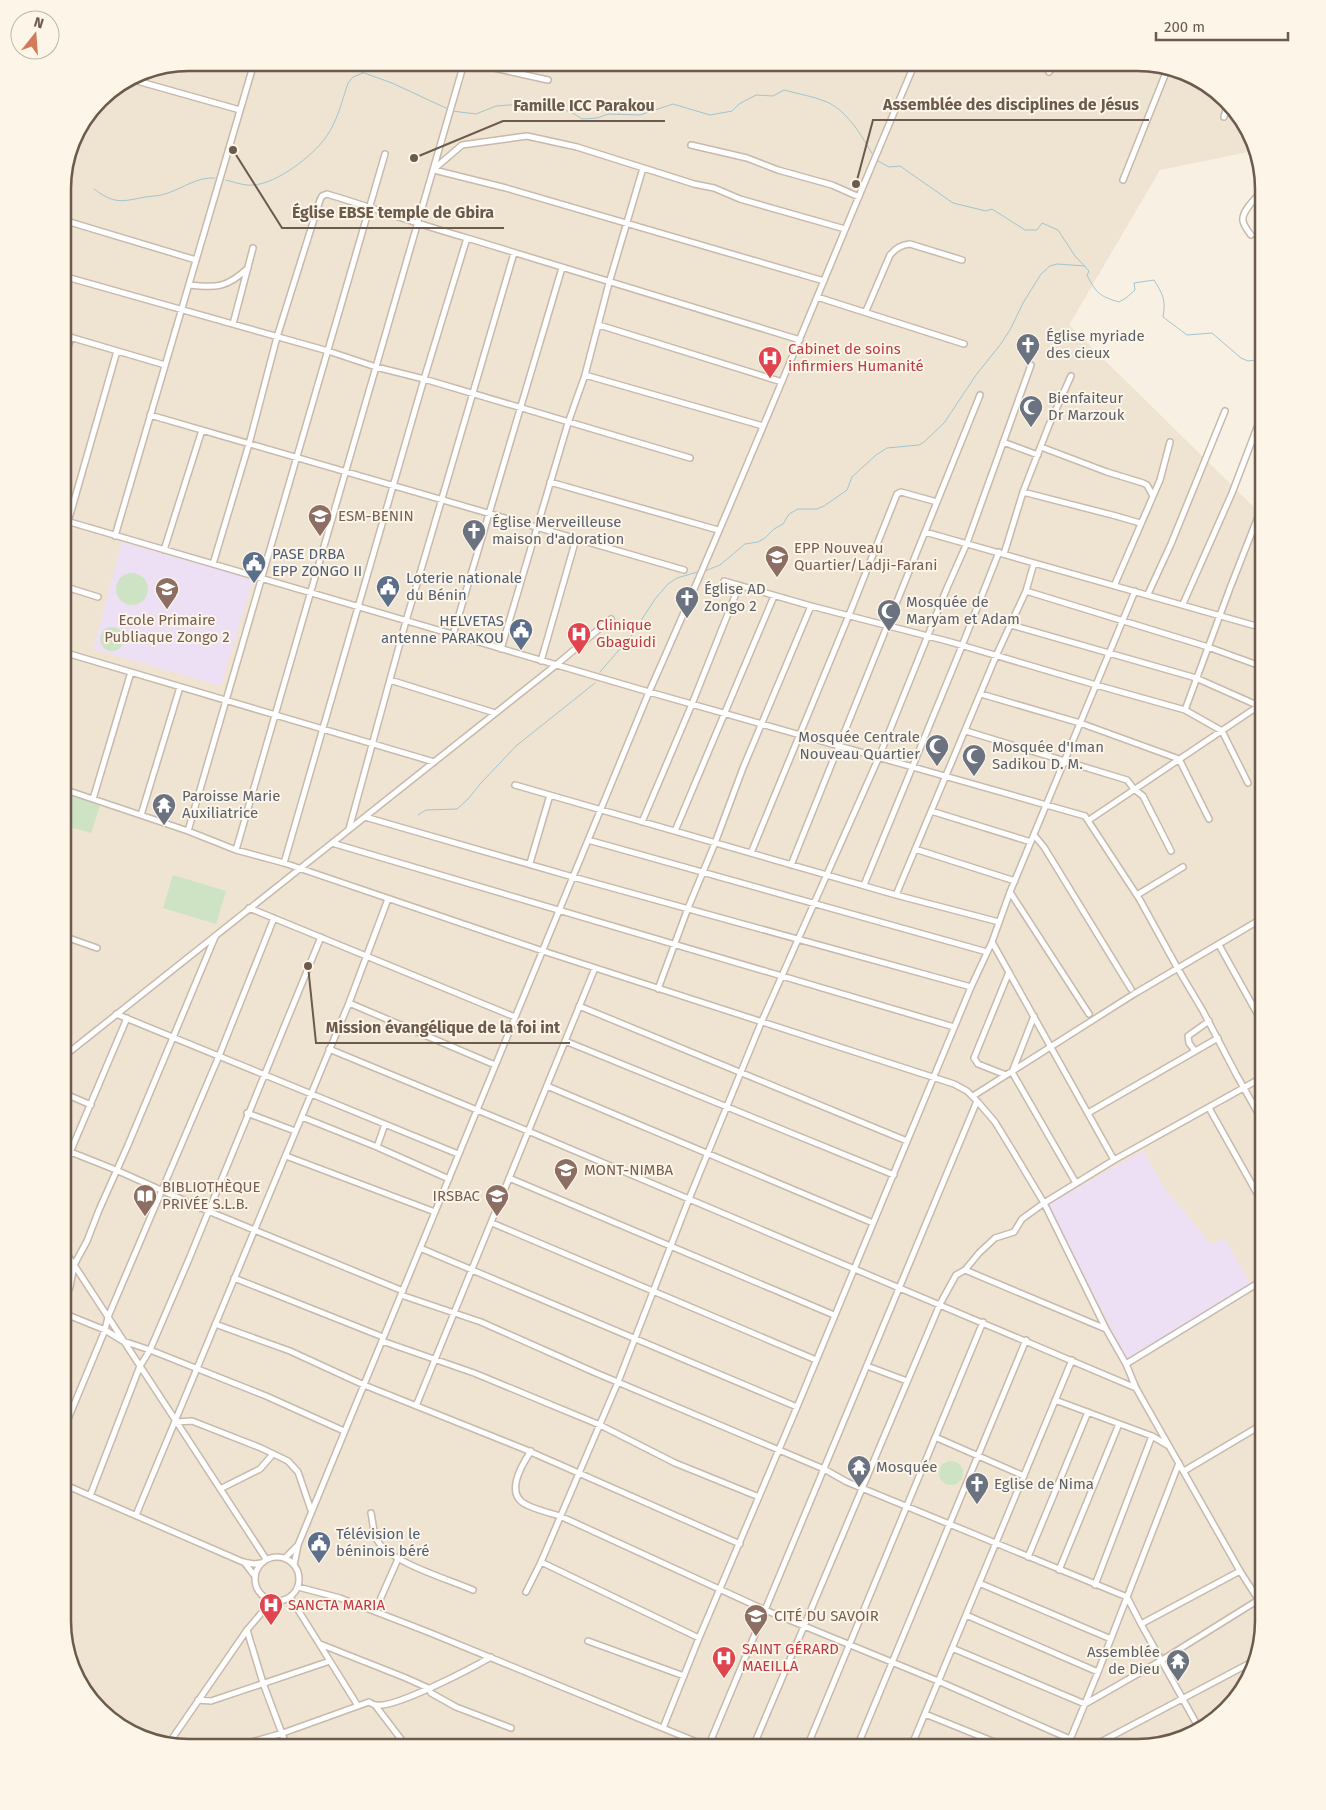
<svg xmlns="http://www.w3.org/2000/svg" width="1326" height="1810" viewBox="0 0 1326 1810" font-family="'Fira Sans',sans-serif">
<rect width="100%" height="100%" fill="#f8f1e3"/>
<path fill="#efe3d2" d="M 190,63 L 1144,63 L 1200,80 L 1246,126 L 1253,151 L 1160,170 L 1069,325 L 1263,516 L 1263,1621 L 1246,1684 L 1200,1730 L 1137,1747 L 182,1747 L 126,1730 L 80,1684 L 63,1620 L 63,181 L 75,134 L 106,94 L 141,72 Z"/>
<path fill="#eee0f4" d="M 122,542 L 253,579 L 221,686 L 93,649 Z
M 1143,1151 L 1165,1189 L 1211,1244 L 1225,1239 L 1253,1288 L 1131,1366 L 1047,1205 Z"/>
<path fill="#cee3c4" d="M116 589a16 16 0 1 1 32 0a16 16 0 1 1-32 0Z
M100 639a12 12 0 1 1 24 0a12 12 0 1 1-24 0Z
M 63,793 L 100,805 L 91,833 L 63,825 Z
M 173,875 L 226,891 L 216,924 L 163,908 Z
M939 1473a12 12 0 1 1 24 0a12 12 0 1 1-24 0Z"/>
<g fill="none" stroke-linecap="round" stroke-linejoin="round">
<path stroke="#a2c5cf" stroke-width="1" d="M 345,63 L 356,70 L 392,83 L 448,109
M 452,111 L 476,114 L 496,106 L 523,104 L 548,105 L 571,112 L 582,119 L 597,118 L 608,114 L 640,115 L 673,104 L 710,115 L 732,111 L 739,104 L 756,95 L 773,96 L 784,90 C 799,94 816,97 829,103 C 849,113 863,138 874,157
M 876,160 L 889,167 L 900,166 L 953,203 L 986,211 L 992,209 L 1025,230 L 1037,230 L 1042,223 L 1058,230 L 1075,256 L 1089,271 L 1087,275 C 1096,293 1099,296 1119,302 L 1126,298 L 1135,290 L 1134,283 L 1154,280 C 1163,295 1166,299 1163,317 L 1187,335 L 1212,333 L 1241,358 L 1248,361 L 1263,359
M 226,180 C 234,182 244,186 253,185 C 276,184 313,156 326,137 C 337,122 342,101 348,83 L 353,77 L 363,73
M 94,189 C 114,204 121,202 145,197 C 152,196 161,196 168,193 C 185,187 197,177 215,178
M 705,571 L 720,565 L 745,544 L 758,542 L 765,538 L 774,529 L 783,524 L 789,514 L 798,509 L 817,509 L 824,506 L 847,490 L 852,477 L 876,455 L 887,448 L 919,445 L 924,442 L 944,423 L 976,375 L 1000,345 L 1010,330 L 1023,303 L 1041,274 L 1050,266 L 1057,264 L 1085,266
M 600,672 L 631,636 L 655,599 L 668,584 L 677,578 L 701,571
M 418,815 L 426,810 L 457,809 L 468,799 L 481,783 L 516,746 L 595,683"/>
<g stroke="#c7b9ac" stroke-width="8">
<path id="minor" d="M 438,63 L 444,66 L 464,64 L 485,66 L 548,80
M 1049,72 L 1056,63
M 130,79 L 240,110
M 1224,117 L 1227,107
M 691,145 L 747,158 L 778,170 L 832,185 L 859,197
M 434,169 L 462,145 L 527,136 L 577,147 L 694,184 L 714,188 L 740,199 L 845,229
M 434,170 L 506,188 L 824,281
M 1123,180 L 1167,70
M 63,220 L 196,260
M 1251,235 C 1248,231 1244,226 1243,221 C 1241,211 1257,197 1263,190
M 63,276 L 328,351 L 376,367 L 424,379 L 690,458
M 189,285 C 216,288 227,288 248,268
M 817,297 L 964,344
M 866,311 L 890,255 C 896,248 901,245 910,244 L 962,260
M 233,324 L 253,248
M 599,325 L 782,382
M 63,335 L 165,365
M 63,364 L 71,337
M 585,375 L 763,426
M 150,415 L 684,570
M 1003,442 L 1038,455
M 1041,447 L 1107,472 L 1143,483 L 1147,485 L 1153,496
M 550,482 L 718,530
M 1023,492 L 1116,516 L 1140,523
M 63,520 L 649,692 L 1085,816 L 1140,900 L 1178,969 L 1203,1011 L 1236,1074 L 1263,1122
M 68,522 L 117,351
M 925,532 L 1263,628
M 115,536 L 254,63
M 164,550 L 202,430
M 1004,554 L 1023,492 L 1049,425 L 1071,376
M 213,564 L 249,444 L 277,337 L 320,200 L 322,196 L 327,194 C 374,208 420,225 467,238 L 800,340
M 724,581 L 811,606 L 947,641 L 1096,685 L 1185,710 L 1222,731 L 1248,783
M 1115,584 L 1160,480 L 1170,442
M 63,586 L 98,597
M 1026,591 L 1208,647 L 1263,667
M 1148,594 L 1171,544 L 1225,411
M 1183,604 L 1232,493 L 1263,412
M 1011,625 L 1196,678 L 1259,706
M 1259,626 L 1263,614
M 453,635 L 562,268
M 501,649 L 568,423 L 585,375 L 609,283 L 643,168
M 63,652 L 434,762
M 541,661 L 576,539
M 390,680 L 495,713
M 981,694 L 1080,723 L 1179,759 L 1209,819
M 1185,710 L 1230,588 L 1263,504
M 63,723 L 63,719
M 966,731 L 1127,780 L 1134,789 L 1143,796 L 1171,851
M 515,785 L 896,895 L 999,922
M 63,789 L 188,831 L 236,850 L 284,863 L 543,951 L 954,1084 L 967,1091 L 977,1101 L 995,1122 L 1011,1148 L 1044,1203 L 1106,1329 L 1126,1364 L 1136,1388 L 1240,1571 L 1263,1607
M 93,799 L 131,672
M 931,811 L 1031,842
M 141,815 L 180,687
M 365,817 L 573,877 L 971,987
M 1089,820 L 1263,703
M 642,822 L 692,704 L 739,586
M 349,829 L 406,621 L 514,253
M 188,831 L 385,154
M 675,831 L 774,596
M 1034,835 L 1044,847 L 1131,989
M 588,840 L 987,952
M 332,843 L 954,1027
M 915,849 L 1015,881
M 236,850 L 464,63
M 751,853 L 849,615 L 897,494 L 901,492 L 937,502
M 284,863 L 424,379 L 467,238
M 530,863 L 550,795
M 791,865 L 980,395
M 864,885 L 962,646 L 999,552
M 1010,892 L 1089,1014
M 896,895 L 996,656 L 1026,591 L 1034,563
M 1137,895 L 1183,867
M 249,908 L 515,1017
M 63,936 L 97,948
M 992,942 L 1114,1160
M 1219,945 L 1263,1024
M 658,989 L 688,908 L 715,843 L 743,768 L 811,606
M 349,1003 L 495,1065
M 579,1006 L 907,1141
M 116,1014 L 458,1154
M 1034,1016 L 1012,1072 L 1076,1183
M 565,1041 L 894,1175
M 329,1049 L 528,1131 L 1136,1388
M 1195,1051 L 1189,1043 L 1188,1036 L 1209,1021
M 63,1057 L 556,665 L 611,619
M 1006,1075 L 978,1064 L 974,1058 L 1009,972
M 547,1086 L 873,1223
M 63,1093 L 91,1105
M 973,1096 L 1134,994 L 1263,918
M 1209,1108 L 1263,1204
M 247,1113 L 295,1131
M 1088,1113 L 1218,1038
M 302,1117 L 377,1147 L 449,1179
M 377,1147 L 385,1124
M 63,1149 L 116,1170 L 208,1211 L 403,1291
M 286,1156 L 435,1212
M 63,1169 L 127,1018
M 509,1178 L 834,1315
M 492,1223 L 816,1360
M 63,1248 L 266,1559
M 420,1248 L 797,1407
M 965,1270 L 1106,1329
M 234,1278 L 383,1337
M 401,1295 L 481,1322 L 596,1373 L 824,1469 L 847,1482 L 1127,1597 L 1141,1624 L 1200,1730
M 63,1303 L 70,1287 L 74,1265 L 87,1241 L 99,1210 L 128,1145 L 215,937
M 63,1313 L 105,1330 L 123,1341 L 150,1350 L 266,1396 L 344,1431
M 215,1324 L 290,1351 L 364,1385 L 524,1449 L 740,1544
M 382,1341 L 474,1373 L 600,1425 L 675,1463 L 759,1497
M 1126,1364 L 1263,1280
M 867,1366 L 907,1381
M 1055,1400 L 1152,1436 L 1169,1446
M 416,1406 L 595,968
M 176,1422 L 192,1421 L 261,1448 L 288,1461 L 298,1472 L 311,1510
M 63,1431 L 105,1330 L 108,1317 L 219,1056 L 274,918
M 935,1437 L 1024,1476
M 531,1451 C 521,1466 504,1495 527,1505 C 537,1510 549,1513 560,1516 L 765,1610 L 938,1681 L 1070,1739
M 1184,1471 L 1263,1424
M 63,1484 L 243,1562 L 254,1564 L 261,1563
M 220,1489 L 260,1469 L 273,1454
M 90,1496 L 140,1366 L 150,1350 L 189,1259 L 321,937
M 371,1513 C 373,1522 373,1532 377,1540 C 391,1563 448,1579 473,1590
M 136,1515 L 349,1003 L 388,899
M 298,1545 L 649,692 C 742,484 826,272 915,63
M255 1579a22 22 0 1 1 44 0a22 22 0 1 1-44 0Z
M 1028,1557 L 1088,1412
M 285,1558 L 298,1545 L 294,1565
M 244,1562 L 254,1575
M 541,1562 L 699,1638
M 1059,1570 L 1119,1424
M 979,1583 L 1111,1639
M 1095,1585 L 1152,1436
M 298,1587 L 340,1598 L 428,1632 L 709,1747
M 526,1592 L 541,1562 L 618,1382 L 689,1199 L 761,1023 L 879,757 L 947,588 L 967,543 L 1031,365
M 290,1597 L 358,1706
M 375,1611 L 398,1559
M 966,1615 L 1098,1672
M 1141,1624 L 1240,1571
M 247,1630 L 263,1683 L 287,1747
M 588,1641 L 684,1676
M 320,1644 L 406,1678 L 428,1688 L 431,1693 L 456,1707 L 511,1728
M 952,1648 L 1085,1704 L 1162,1660 L 1263,1597
M 198,1700 L 211,1701 L 330,1661
M 375,1705 L 407,1747
M 925,1714 L 1007,1747
M 663,1728 L 699,1638 L 797,1407 L 971,987 L 992,942 L 1010,892 L 1135,591
M 169,1743 L 247,1630 L 264,1610 L 278,1601
M 234,1747 L 283,1733 L 369,1702 C 371,1703 373,1705 376,1705 C 394,1709 472,1668 491,1657
M 708,1747 L 977,1101
M 753,1747 L 940,1304 L 956,1275 L 965,1270 L 979,1253 L 995,1238 L 1014,1232 L 1022,1219 L 1044,1203 L 1114,1160 L 1263,1077
M 807,1747 L 983,1322
M 857,1747 L 1026,1340
M 911,1747 L 1072,1360
M 1067,1747 L 1098,1672 L 1179,1463
M 1091,1747 L 1252,1662"/>
</g>
<use href="#minor" stroke="#fff" stroke-width="5"/>
</g>
<defs>
<g id="church-pin" transform="scale(1.25)"><path d="M0 17L-7.5 6A9.5 9.5 0 1 1 7.5 6Z" fill="#6b7280" stroke="#fcf5e8"/><path d="M-1.2-6h2.4v3.5h3.3v2.4h-3.3V6h-2.4V-.1h-3.3v-2.4h3.3Z" fill="#fff"/></g>
<g id="hospital-pin" transform="scale(1.25)"><path d="M0 17L-7.5 6A9.5 9.5 0 1 1 7.5 6Z" fill="#e0444e" stroke="#fcf5e8"/><path d="M-5-5h3v3.5h4V-5h3V5h-3V1.5h-4V5h-3Z" fill="#fff"/></g>
<g id="mosque-pin" transform="scale(1.25)"><path d="M0 17L-7.5 6A9.5 9.5 0 1 1 7.5 6Z" fill="#6b7280" stroke="#fcf5e8"/><path d="M3.5-4.9A6 6 0 1 0 3.5 4.9A5 5 0 1 1 3.5-4.9Z" fill="#fff"/></g>
<g id="school-pin" transform="scale(1.25)"><path d="M0 17L-7.5 6A9.5 9.5 0 1 1 7.5 6Z" fill="#8d6e63" stroke="#fcf5e8"/><path d="M0-5L7-2L0 1L-7-2ZM-4 1L0 2.5L4 1V4Q0 6-4 4Z" fill="#fff"/></g>
<g id="civic-pin" transform="scale(1.25)"><path d="M0 17L-7.5 6A9.5 9.5 0 1 1 7.5 6Z" fill="#5c6f8a" stroke="#fcf5e8"/><path d="M-.6-6.5H3V-4.5H.6V-3L4-1V1h2V6H-6V1h2V-1L-.6-3ZM-1.2 2.5V6h2.4V2.5Z" fill="#fff"/></g>
<g id="temple-pin" transform="scale(1.25)"><path d="M0 17L-7.5 6A9.5 9.5 0 1 1 7.5 6Z" fill="#6b7280" stroke="#fcf5e8"/><path d="M0-6L5-2H3V0L6.5 2.5H4V6H1.5V3h-3V6H-4V2.5H-6.5L-3 0V-2H-5Z" fill="#fff"/></g>
<g id="library-pin" transform="scale(1.25)"><path d="M0 17L-7.5 6A9.5 9.5 0 1 1 7.5 6Z" fill="#8d6e63" stroke="#fcf5e8"/><path d="M-6-4Q-3-5.5-.7-3.5V5Q-3 3-6 4ZM6-4Q3-5.5 .7-3.5V5Q3 3 6 4Z" fill="#fff"/></g>
</defs>
<g fill-rule="evenodd">
<use href="#church-pin" x="1028" y="345"/>
<use href="#hospital-pin" x="770" y="358"/>
<use href="#mosque-pin" x="1031" y="407"/>
<use href="#school-pin" x="320" y="516"/>
<use href="#church-pin" x="474" y="531"/>
<use href="#school-pin" x="777" y="557"/>
<use href="#civic-pin" x="254" y="563"/>
<use href="#civic-pin" x="388" y="587"/>
<use href="#school-pin" x="167" y="589"/>
<use href="#church-pin" x="687" y="598"/>
<use href="#mosque-pin" x="889" y="611"/>
<use href="#civic-pin" x="521" y="630"/>
<use href="#hospital-pin" x="579" y="634"/>
<use href="#mosque-pin" x="937" y="746"/>
<use href="#mosque-pin" x="974" y="756"/>
<use href="#temple-pin" x="164" y="805"/>
<use href="#school-pin" x="566" y="1170"/>
<use href="#library-pin" x="145" y="1196"/>
<use href="#school-pin" x="497" y="1196"/>
<use href="#temple-pin" x="859" y="1467"/>
<use href="#church-pin" x="977" y="1484"/>
<use href="#civic-pin" x="319" y="1543"/>
<use href="#hospital-pin" x="271" y="1605"/>
<use href="#school-pin" x="756" y="1616"/>
<use href="#hospital-pin" x="724" y="1658"/>
<use href="#temple-pin" x="1178" y="1661"/>
</g>
<g text-anchor="middle" stroke-width="4" stroke-linejoin="round" paint-order="stroke">
<g font-size="15" fill="#5b616d" stroke="#fcf5e8" text-anchor="start">
<text x="1046" y="341">Église myriade<tspan x="1046" dy="17">des cieux</tspan></text>
<text x="1048" y="403">Bienfaiteur<tspan x="1048" dy="17">Dr Marzouk</tspan></text>
<text x="492" y="527">Église Merveilleuse<tspan x="492" dy="17">maison d'adoration</tspan></text>
<text x="704" y="594">Église AD<tspan x="704" dy="17">Zongo 2</tspan></text>
<text x="906" y="607">Mosquée de<tspan x="906" dy="17">Maryam et Adam</tspan></text>
<text x="920" y="742" text-anchor="end">Mosquée Centrale<tspan x="920" dy="17">Nouveau Quartier</tspan></text>
<text x="992" y="752">Mosquée d'Iman<tspan x="992" dy="17">Sadikou D. M.</tspan></text>
<text x="182" y="801">Paroisse Marie<tspan x="182" dy="17">Auxiliatrice</tspan></text>
<text x="876" y="1472">Mosquée</text>
<text x="994" y="1489">Eglise de Nima</text>
<text x="1160" y="1657" text-anchor="end">Assemblée<tspan x="1160" dy="17">de Dieu</tspan></text>
</g>
<g font-size="15" fill="#be3a42" stroke="#fcf5e8" text-anchor="start">
<text x="788" y="354">Cabinet de soins<tspan x="788" dy="17">infirmiers Humanité</tspan></text>
<text x="596" y="630">Clinique<tspan x="596" dy="17">Gbaguidi</tspan></text>
<text x="288" y="1610">SANCTA MARIA</text>
<text x="742" y="1654">SAINT GÉRARD<tspan x="742" dy="17">MAEILLA</tspan></text>
</g>
<g font-size="15" fill="#785e54" stroke="#fcf5e8" text-anchor="start">
<text x="338" y="521">ESM-BENIN</text>
<text x="794" y="553">EPP Nouveau<tspan x="794" dy="17">Quartier/Ladji-Farani</tspan></text>
<text x="167" y="625" text-anchor="middle">Ecole Primaire<tspan x="167" dy="17">Publiaque Zongo 2</tspan></text>
<text x="584" y="1175">MONT-NIMBA</text>
<text x="162" y="1192">BIBLIOTHÈQUE<tspan x="162" dy="17">PRIVÉE S.L.B.</tspan></text>
<text x="480" y="1201" text-anchor="end">IRSBAC</text>
<text x="774" y="1621">CITÉ DU SAVOIR</text>
</g>
<g font-size="15" fill="#4e5e75" stroke="#fcf5e8" text-anchor="start">
<text x="272" y="559">PASE DRBA<tspan x="272" dy="17">EPP ZONGO II</tspan></text>
<text x="406" y="583">Loterie nationale<tspan x="406" dy="17">du Bénin</tspan></text>
<text x="504" y="626" text-anchor="end">HELVETAS<tspan x="504" dy="17">antenne PARAKOU</tspan></text>
<text x="336" y="1539">Télévision le<tspan x="336" dy="17">béninois béré</tspan></text>
</g>
</g>
<path d="M0 0H1326V1810H0ZM189 71H1137A118 118 0 0 1 1255 189V1621A118 118 0 0 1 1137 1739H189A118 118 0 0 1 71 1621V189A118 118 0 0 1 189 71Z" fill="#fcf5e8" fill-rule="evenodd"/>
<path fill="none" stroke="#6c5a4d" stroke-width="2.5" d="M189 71H1137A118 118 0 0 1 1255 189V1621A118 118 0 0 1 1137 1739H189A118 118 0 0 1 71 1621V189A118 118 0 0 1 189 71Z"/>
<path fill="none" stroke="#6c5a4d" stroke-width="2" d="M856 184L873 120H1149M414 158L503 121H665M233 150L282 228H504M308 966L316 1043H570"/>
<g fill="#6c5a4d" stroke="#fcf5e8" stroke-width="2">
<circle cx="856" cy="184" r="5"/>
<circle cx="414" cy="158" r="5"/>
<circle cx="233" cy="150" r="5"/>
<circle cx="308" cy="966" r="5"/>
</g>
<g font-size="16" text-anchor="middle" font-weight="bold" fill="#6c5a4d" stroke="#fcf5e8" stroke-width="4" stroke-linejoin="round" paint-order="stroke">
<text x="1011" y="110">Assemblée des disciplines de Jésus</text>
<text x="584" y="111">Famille ICC Parakou</text>
<text x="393" y="218">Église EBSE temple de Gbira</text>
<text x="443" y="1033">Mission évangélique de la foi int</text>
</g>
<g transform="translate(35 35) rotate(17)"><circle r="24" fill="#fcf5e8" stroke="#c2b7aa"/>
<path d="M0-4L9 19L0 12L-9 19Z" fill="#d17b59"/>
<text y="-8" font-size="14" font-weight="bold" text-anchor="middle" fill="#6c5a4d">N</text>
</g>
<path d="M1156 32v8h132v-8" fill="none" stroke="#6c5a4d" stroke-width="2.5"/>
<text x="1164" y="32" font-size="15" fill="#6c5a4d" stroke="#fcf5e8" stroke-width="4" paint-order="stroke">200 m</text>
</svg>
